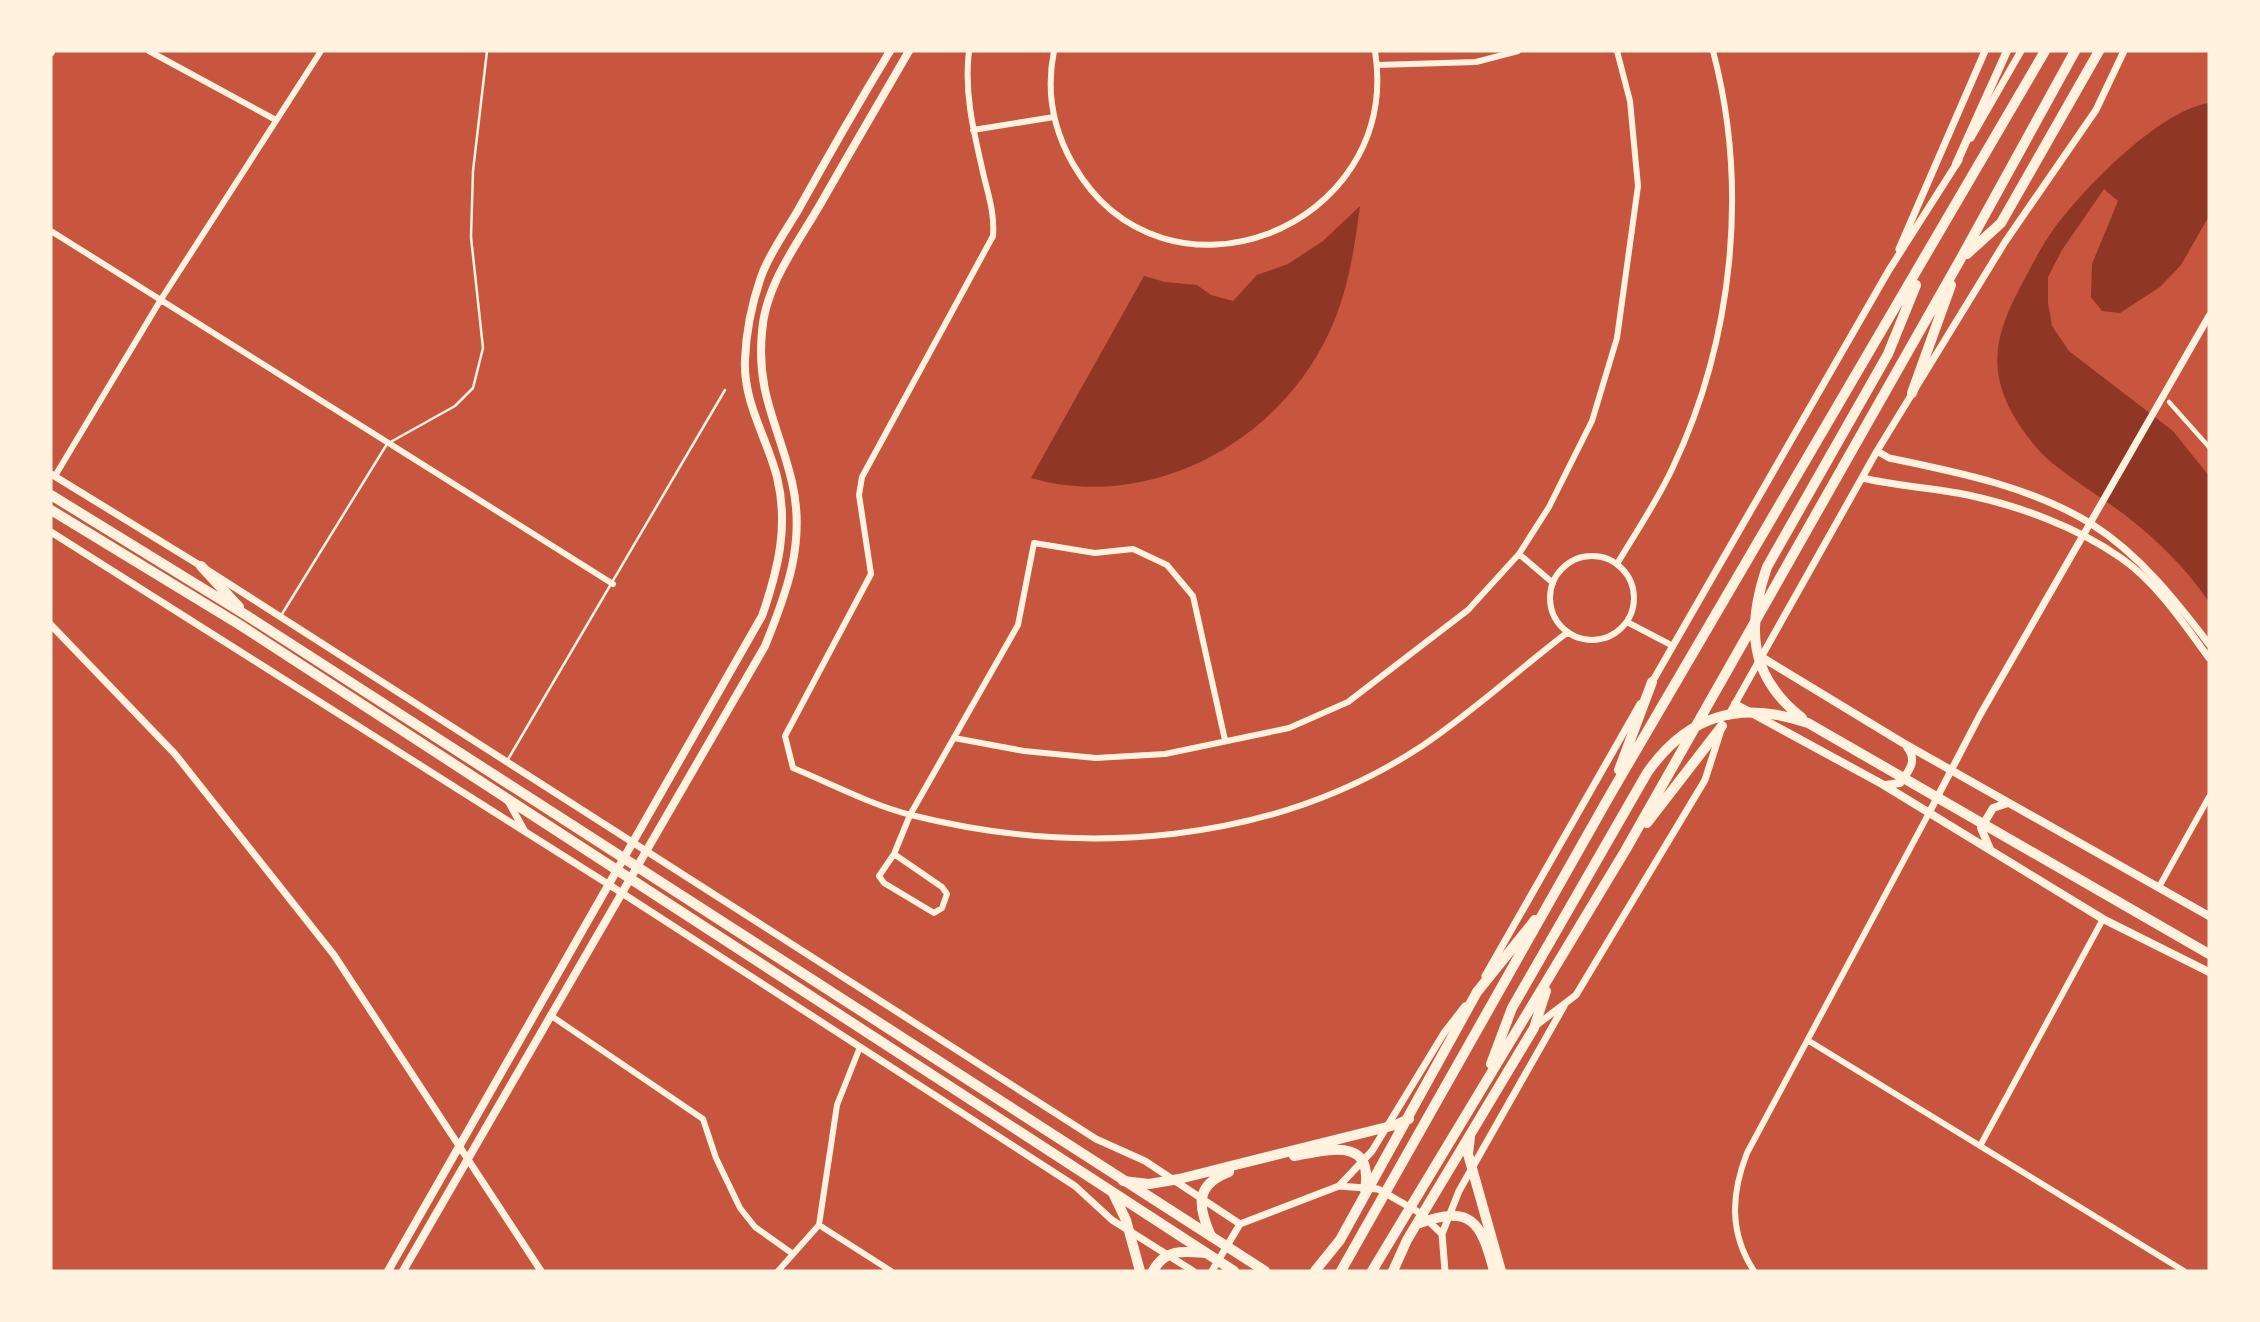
<svg xmlns="http://www.w3.org/2000/svg" width="2260" height="1322" viewBox="0 0 2260 1322" font-family="'Times New Roman',serif">
<rect width="100%" height="100%" fill="#c8553d"/>
<path fill="#8f3625" d="M 2209,103 L 2209,216 L 2181,265 L 2160,287 L 2120,313 L 2102,311 L 2091,297 L 2092,264 L 2118,201 L 2104,189 L 2062,250 L 2048,277 L 2048,303 L 2052,326 L 2069,351 L 2173,431 L 2209,476 L 2209,602 C 2186,568 2157,540 2125,515 C 2101,497 2074,481 2051,462 C 2039,452 2029,439 2020,426 C 1985,373 1994,335 2023,282 C 2036,257 2049,232 2068,211 C 2098,175 2163,110 2209,103 Z
M 1360,206 C 1354,251 1348,293 1328,335 C 1276,444 1149,512 1031,478 L 1144,276 L 1165,282 L 1197,285 L 1211,295 L 1233,301 L 1257,275 L 1288,264 L 1323,241 Z"/>
<g fill="none" stroke-linecap="round" stroke-linejoin="round">
<path stroke="#fff3e0" stroke-width="2.5" d="M 282,614 L 387,444 L 455,406 L 473,388 L 483,348 L 471,237 L 473,171 L 487,51
M 507,761 L 725,390"/>
<path stroke="#fff3e0" stroke-width="4.5" d="M 2169,402 L 2209,447"/>
<path stroke="#fff3e0" stroke-width="6" d="M 149,51 L 276,120
M 969,51 C 964,91 973,129 982,168 C 987,192 995,211 993,236 L 862,477 L 859,495 L 871,574 L 785,736 L 793,768 C 832,784 871,805 911,815 C 1082,858 1272,845 1422,746 C 1473,712 1519,669 1568,632
M 1054,51 C 1046,90 1053,129 1073,164 C 1164,322 1403,229 1375,51
M 1377,65 L 1476,62 L 1518,51
M 973,130 L 1054,117
M 51,231 L 613,584
M 55,476 L 160,301 L 321,51
M 1519,554 L 1553,583
M1550 598a42 42 0 1 1 84 0a42 42 0 1 1-84 0Z
M 1617,564 C 1636,532 1658,500 1673,467 C 1733,340 1749,187 1713,51
M 1627,622 L 1673,646
M 954,738 L 1024,751 L 1096,758 L 1165,754 L 1289,728 L 1348,702 L 1468,610 L 1519,554 L 1549,507 L 1592,421 L 1617,338 L 1638,186 L 1630,101 L 1617,51
M 894,854 L 942,887 L 947,894 L 942,908 L 934,913 L 884,883 L 879,876 L 894,854 L 910,815 L 1018,625 L 1034,543 L 1095,553 L 1133,549 L 1167,565 L 1193,596 L 1225,740
M 2159,887 L 2209,797
M 550,1015 L 703,1119 L 716,1158 L 740,1208 L 755,1227 L 793,1254
M 1809,1041 L 2184,1271
M 1980,1146 L 2103,919
M 819,1225 L 891,1271
M 778,1271 L 819,1225 L 837,1105 L 860,1047
M 1754,1271 C 1729,1233 1731,1194 1747,1153 L 1929,813"/>
<path stroke="#fff3e0" stroke-width="7" d="M 51,53 L 52,51
M 1971,138 L 2021,51
M 1899,249 L 1985,51
M 1877,451 L 1889,458 C 1957,472 2033,487 2093,525 C 2140,555 2176,601 2209,644
M 51,474 L 201,566 L 1096,1139 L 1145,1161 L 1240,1224
M 1862,478 C 1897,486 1933,488 1968,495 C 2019,506 2077,527 2121,558 C 2156,582 2184,624 2209,658
M 51,532 L 608,884 L 1075,1186 L 1112,1220 L 1193,1271
M 51,625 L 175,754 L 334,955 L 541,1271
M 1651,684 L 1889,270 L 1959,160
M 1728,716 L 1877,451 L 2005,242 L 2096,110 L 2124,51
M 508,801 L 524,830
M 1929,813 L 1980,715 L 2209,316
M 1485,976 L 1640,704
M 1534,1027 L 1576,995 L 1705,780 L 1721,730
M 1339,1186 L 1372,1151 L 1444,1033 L 1465,1006
M 1212,1271 L 1240,1224 L 1339,1186 L 1378,1189 L 1420,1213 L 1442,1234
M 1445,1271 L 1442,1234 L 1459,1191 L 1564,1006"/>
<path stroke="#fff3e0" stroke-width="8" d="M 1956,164 L 2007,51
M 1763,658 L 1903,743 L 2209,916
M 1735,704 L 1882,784 L 2103,919 L 2209,972
M 1885,785 L 1900,783 C 1909,771 1918,761 1907,747
M 1990,849 L 1981,828 L 1993,808 L 2008,803
M 388,1271 L 762,616 C 778,570 789,526 777,477 C 767,438 743,402 745,360 C 746,332 752,303 761,277 C 769,254 785,232 797,212 C 827,158 858,104 890,51
M 403,1271 L 765,646 C 787,592 806,542 792,482 C 779,426 756,394 762,332 C 765,285 798,243 821,203 C 850,152 880,101 909,51"/>
<path stroke="#fff3e0" stroke-width="10" d="M 51,495 L 246,615 L 1265,1271
M 51,510 L 240,625 L 1234,1271
M 201,566 L 239,607"/>
<path stroke="#fff3e0" stroke-width="10" d="M 1967,254 L 2001,223 L 2099,51
M 1912,393 L 1951,285
M 1802,718 C 1749,676 1746,628 1767,567 L 1888,354 L 1916,285
M 1619,770 L 1652,682
M 1647,823 L 1722,726
M 1491,1064 L 1512,1008 L 1647,773 C 1688,714 1741,700 1808,723 L 2209,954
M 1470,1137 L 1468,1154 L 1501,1271
M 1294,1156 C 1329,1150 1374,1136 1365,1190
M 1123,1181 L 1149,1184 L 1179,1179 L 1395,1125 L 1409,1119
M 1113,1193 L 1126,1220 L 1140,1271
M 1417,1224 C 1471,1204 1481,1221 1494,1271
M 1211,1236 C 1198,1207 1194,1185 1229,1172
M 1153,1271 C 1165,1249 1182,1251 1205,1253
M 1315,1271 L 1340,1240 L 1477,992 L 1535,920
M 1341,1271 L 1610,795 L 2045,51
M 1372,1271 L 1625,851 L 1960,260 L 2075,51
M 1393,1271 L 1407,1240 L 1534,1028 L 1546,991"/>
</g>
<rect width="2260" height="1322" fill="none" stroke="#fff3e0" stroke-width="105"/>
</svg>
